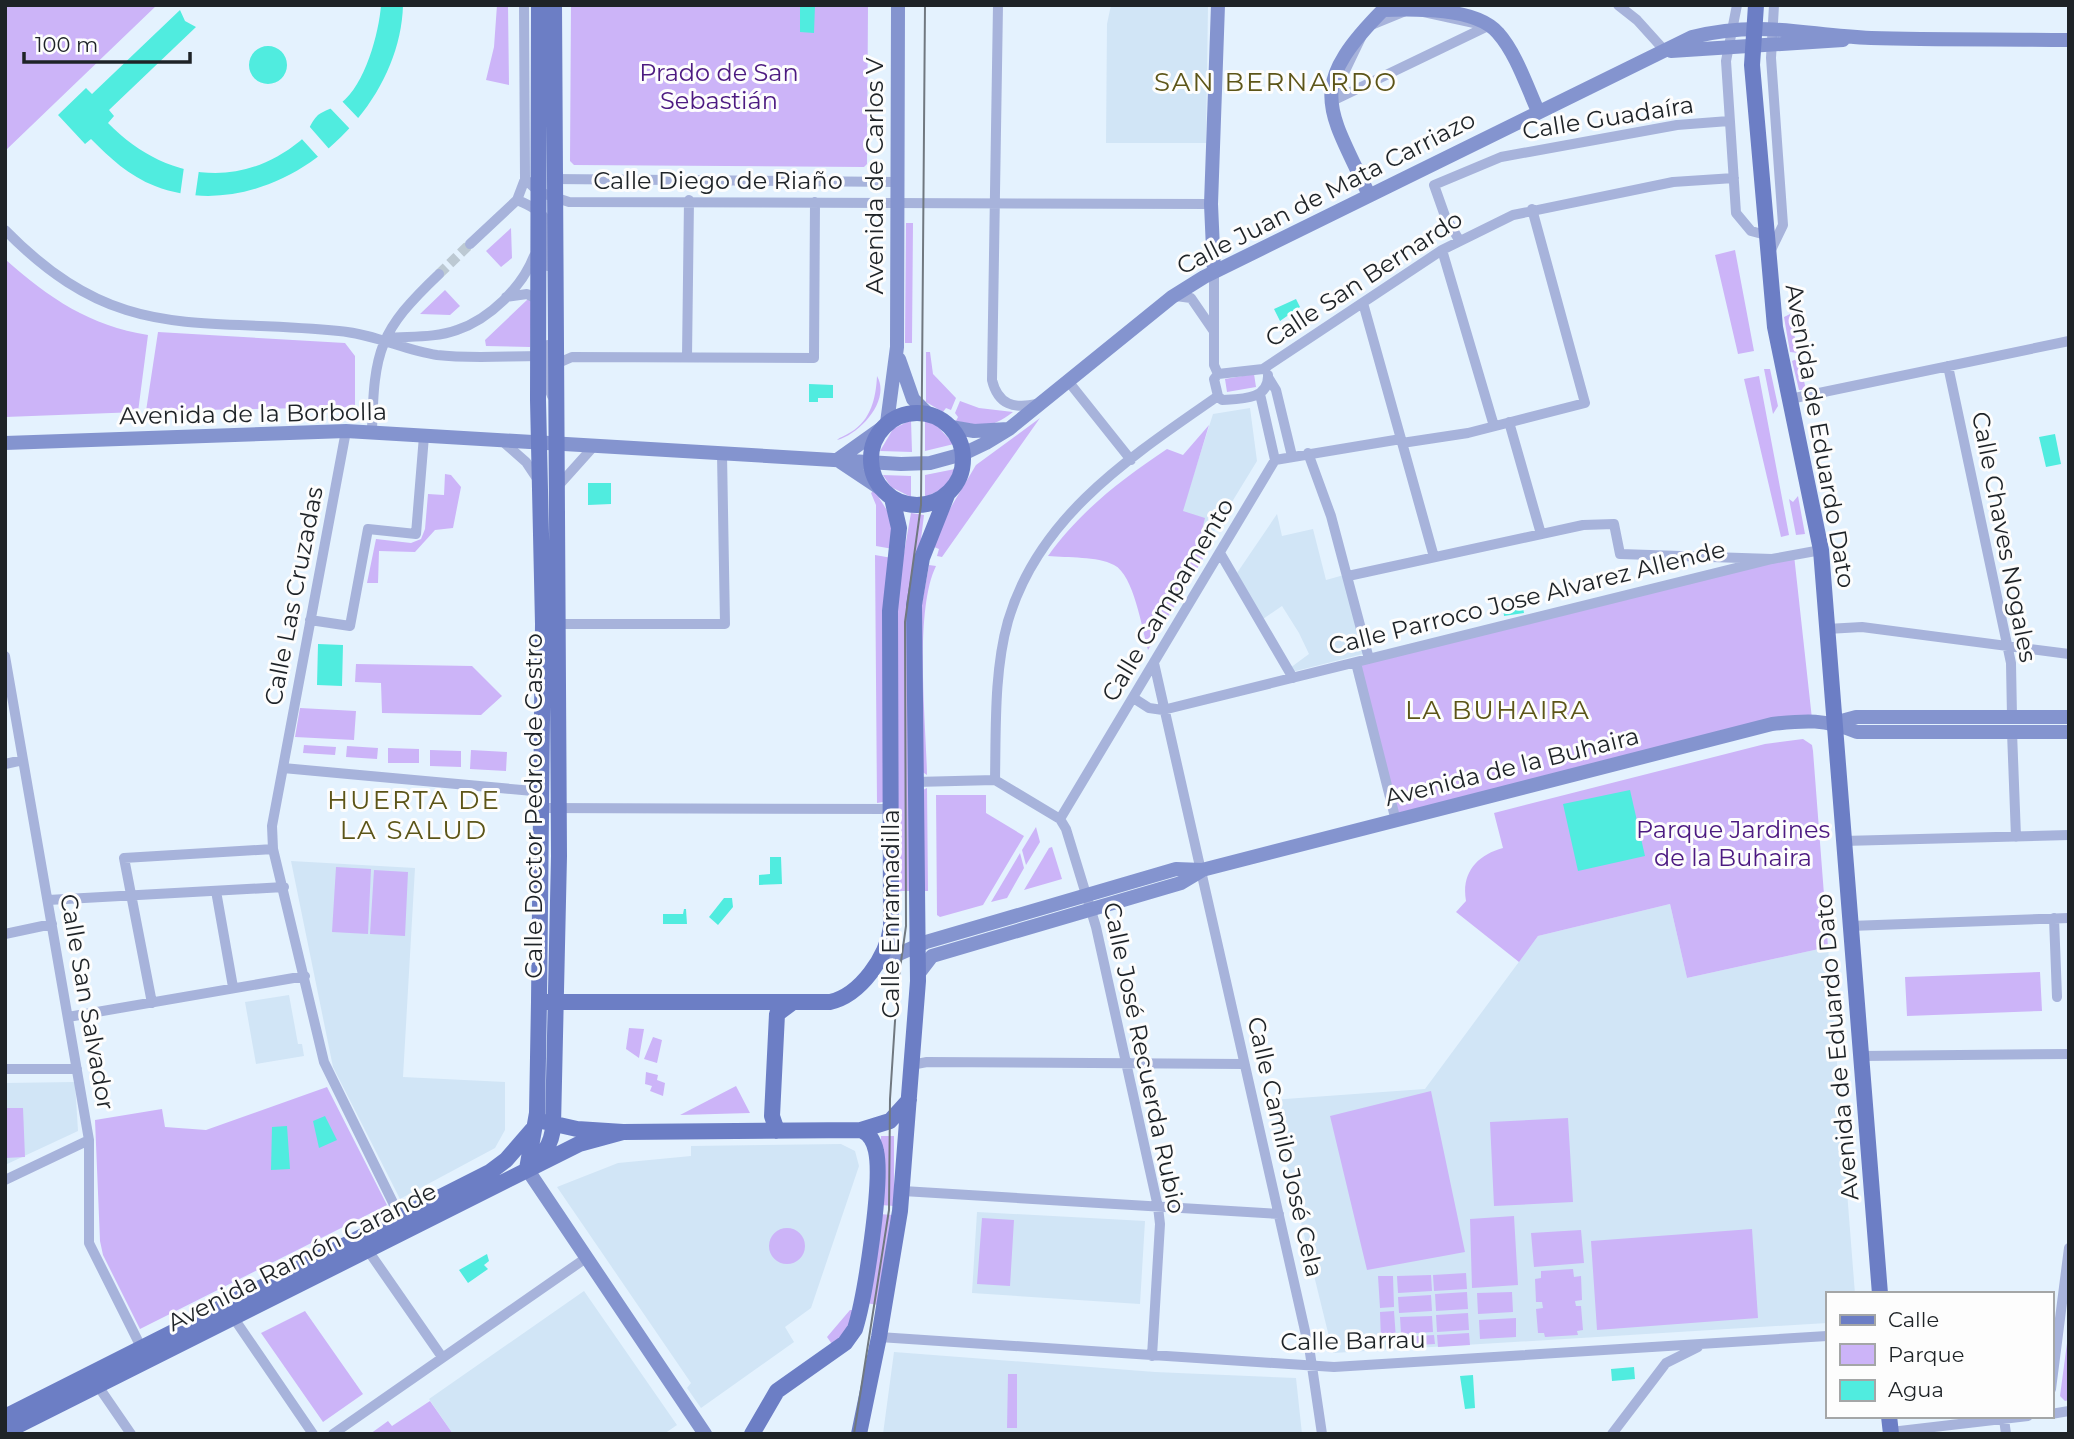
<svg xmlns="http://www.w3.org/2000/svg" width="2074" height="1439" viewBox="0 0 2074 1439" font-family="Montserrat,sans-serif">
<rect width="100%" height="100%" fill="#e4f2fe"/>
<path fill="#d1e5f6" d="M 1111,5 L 1208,5 L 1206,143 L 1106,143 L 1107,24 Z
M 1250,408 L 1257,461 L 1213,533 L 1207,537 L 1200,535 L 1182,511 L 1213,414 Z
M 1277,514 L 1282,536 L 1313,529 L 1326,580 L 1344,575 L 1363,654 L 1292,672 L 1290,668 L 1309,654 L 1299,633 L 1282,606 L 1263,619 L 1237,573 Z
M 291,861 L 415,868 L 403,1077 L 505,1082 L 505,1130 L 495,1148 L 400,1199 L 333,1067 Z
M 1670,904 L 1687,978 L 1828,947 L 1855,1294 L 1827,1294 L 1827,1323 L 1333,1353 L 1271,1100 L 1425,1089 L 1538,936 Z
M 289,995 L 298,1044 L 302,1044 L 304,1056 L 256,1064 L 245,1002 Z
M 75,1082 L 78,1131 L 5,1165 L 5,1083 Z
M 841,1144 L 855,1151 L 859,1166 L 811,1308 L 785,1327 L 794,1342 L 701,1408 L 687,1388 L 691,1383 L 557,1187 L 618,1163 L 691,1156 L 691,1146 Z
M 977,1212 L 1145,1221 L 1140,1304 L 972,1293 Z
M 584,1291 L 677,1425 L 664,1434 L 453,1434 L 429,1399 Z
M 894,1352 L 1155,1372 L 1296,1378 L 1302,1434 L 883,1434 Z"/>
<path fill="#ccb4f8" d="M 5,5 L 157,5 L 5,151 Z
M 497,5 L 508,5 L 509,85 L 486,80 L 494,47 Z
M 571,5 L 868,5 L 867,164 L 864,167 L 574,165 L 570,161 Z
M 906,223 L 913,223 L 912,343 L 905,343 Z
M 511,228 L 512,258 L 501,267 L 486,251 Z
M 1735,250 L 1754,351 L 1738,354 L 1715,255 Z
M 6,260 C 49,298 90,326 148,335 L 138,412 L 5,417 Z
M 445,290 L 460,306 L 450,315 L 420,314 Z
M 528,299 L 532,301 L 530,347 L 486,346 L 485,340 Z
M 1790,314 L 1798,353 L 1790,352 L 1784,317 Z
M 158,332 L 345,343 L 355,356 L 355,407 L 146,411 Z
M 926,352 L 930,352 L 933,374 L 956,398 L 951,410 L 946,408 L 943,412 L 926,402 Z
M 1799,358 L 1806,390 L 1799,390 L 1792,361 Z
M 1764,369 L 1770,369 L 1778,406 L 1773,414 Z
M 1254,374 L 1256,387 L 1227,392 L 1225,379 Z
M 877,376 C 891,400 860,434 837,440 C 840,437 845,436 851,432 C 871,420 876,398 877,376 Z
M 1759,376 L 1789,535 L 1781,537 L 1744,379 Z
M 960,401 L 979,408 L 1013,412 C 992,429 981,426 956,421 L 958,417 L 955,413 Z
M 1040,418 L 942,557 L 937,556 L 939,549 L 934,547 L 948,512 L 976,465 Z
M 911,420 L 912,452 L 880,451 L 893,429 Z
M 925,421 L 936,425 L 954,444 L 925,451 Z
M 1209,425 L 1183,511 L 1205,518 L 1201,534 L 1207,537 L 1210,547 L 1148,650 C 1142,629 1134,575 1114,565 C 1097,556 1068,558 1048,556 C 1081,510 1121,480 1167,449 L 1183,455 Z
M 955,469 L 945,488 L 925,497 L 925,475 Z
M 445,474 L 451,475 L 461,487 L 453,528 L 435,530 L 415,552 L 379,551 L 378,583 L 367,583 L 376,539 L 411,543 L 421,539 L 425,529 L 428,494 L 444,495 Z
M 883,475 L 911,476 L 911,497 L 891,487 Z
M 874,490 L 890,515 L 893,549 L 876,546 L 876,505 L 871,493 Z
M 1798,496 L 1805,534 L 1796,535 L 1789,499 L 1793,502 Z
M 911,513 L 924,515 L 920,547 L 910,891 L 896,891 L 895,637 L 898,587 Z
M 875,555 L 892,558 L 883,802 L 877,803 Z
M 1794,555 L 1812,719 L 1396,821 L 1356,663 Z
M 929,565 L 936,566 C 914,611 926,722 927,775 L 921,771 L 919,620 Z
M 356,664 L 472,666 L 502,696 L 481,715 L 382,713 L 381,683 L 355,682 Z
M 300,708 L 356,711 L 354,740 L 295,737 Z
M 1803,739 L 1812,745 L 1813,751 L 1828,947 L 1687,978 L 1670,904 L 1538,936 L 1519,962 L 1456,912 L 1466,901 C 1461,873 1477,855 1503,848 L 1494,813 L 1765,744 Z
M 304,745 L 336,747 L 335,755 L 303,753 Z
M 347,746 L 378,748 L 377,759 L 346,757 Z
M 388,748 L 419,749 L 419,763 L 388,763 Z
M 430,750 L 461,751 L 461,767 L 430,766 Z
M 471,750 L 507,752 L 506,771 L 470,769 Z
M 927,788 L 928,891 L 922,891 L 923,790 Z
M 936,795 L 986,795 L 986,813 L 1024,836 L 983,905 L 940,917 L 937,915 Z
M 1036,827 L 1040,842 L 1026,865 L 1022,850 Z
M 1052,847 L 1062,879 L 1024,890 L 1049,848 Z
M 1020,853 L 1024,868 L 1007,898 L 991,902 Z
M 336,867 L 371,869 L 368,934 L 332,932 Z
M 374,870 L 408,872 L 405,936 L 370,934 Z
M 2040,972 L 2042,1011 L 1907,1016 L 1905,977 Z
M 629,1028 L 644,1029 L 639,1058 L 626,1049 Z
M 653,1037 L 662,1040 L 657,1063 L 644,1059 Z
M 646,1072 L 658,1075 L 657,1080 L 665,1083 L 663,1096 L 650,1091 L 652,1086 L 645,1084 Z
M 736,1086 L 750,1113 L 680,1115 Z
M 327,1087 L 387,1205 L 140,1329 L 103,1255 L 100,1241 L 95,1120 L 162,1109 L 165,1127 L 206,1130 Z
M 1431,1091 L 1465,1252 L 1367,1270 L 1330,1116 Z
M 5,1108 L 23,1108 L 25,1157 L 5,1158 Z
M 1568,1118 L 1573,1202 L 1494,1206 L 1490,1122 Z
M 881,1136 L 894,1136 L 894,1206 L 881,1205 Z
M 879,1214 L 893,1215 L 878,1305 L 866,1303 Z
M 1514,1216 L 1518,1285 L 1472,1288 L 1470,1219 Z
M 982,1218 L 1014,1220 L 1010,1286 L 977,1284 Z
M769 1246a18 18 0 1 1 36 0a18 18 0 1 1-36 0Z
M 1752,1229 L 1758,1318 L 1597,1330 L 1591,1241 Z
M 1581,1230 L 1584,1263 L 1534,1267 L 1531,1233 Z
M 1573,1269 L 1574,1277 L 1581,1276 L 1582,1300 L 1575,1301 L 1576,1306 L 1581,1306 L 1583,1330 L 1577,1331 L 1578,1335 L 1545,1337 L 1544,1333 L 1538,1333 L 1536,1309 L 1543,1308 L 1542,1302 L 1536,1302 L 1535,1279 L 1541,1278 L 1541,1271 Z
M 1466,1273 L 1467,1289 L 1434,1291 L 1433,1275 Z
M 1431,1275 L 1432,1291 L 1398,1293 L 1397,1276 Z
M 1378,1276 L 1393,1276 L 1394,1307 L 1380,1308 Z
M 1467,1292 L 1468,1309 L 1436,1311 L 1435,1294 Z
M 1512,1292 L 1513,1312 L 1478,1314 L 1477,1293 Z
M 1431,1295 L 1432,1311 L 1399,1313 L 1398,1297 Z
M 850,1310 L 853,1310 L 850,1326 L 834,1347 L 827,1337 Z
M 305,1311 L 363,1394 L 323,1422 L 261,1333 Z
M 1394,1311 L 1396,1339 L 1381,1340 L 1380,1312 Z
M 1468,1313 L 1469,1330 L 1437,1332 L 1436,1315 Z
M 1432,1316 L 1433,1332 L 1401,1334 L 1400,1317 Z
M 1516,1318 L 1516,1337 L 1480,1339 L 1479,1320 Z
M 2069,1328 L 2069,1400 L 2065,1401 L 2060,1396 Z
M 1469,1333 L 1470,1345 L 1438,1347 L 1437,1335 Z
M 1434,1335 L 1435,1344 L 1402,1346 L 1402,1337 Z
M 1008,1374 L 1017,1374 L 1017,1428 L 1007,1428 Z
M 430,1401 L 453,1434 L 370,1434 L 388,1421 L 392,1426 Z"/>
<path fill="#50ecdf" d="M 381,5 L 403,5 C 400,120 268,230 155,186 C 129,176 110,158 91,139 L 85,144 L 58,115 L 86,88 L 92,94 L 180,10 L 185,21 L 196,27 L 109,110 L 114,116 L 108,123 C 162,178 236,193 300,141 C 308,135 310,122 318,115 C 325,110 334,108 341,103 C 365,85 379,33 381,5 Z
M 800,5 L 815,5 L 814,33 L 800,32 Z
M249 65a19 19 0 1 1 38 0a19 19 0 1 1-38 0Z
M 1296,299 L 1300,307 L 1280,321 L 1274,309 Z
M 809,384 L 833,385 L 833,398 L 818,398 L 818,402 L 809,402 Z
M 2055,434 L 2061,464 L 2046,467 L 2039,437 Z
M 588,483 L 611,483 L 611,504 L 588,505 Z
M 1522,603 L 1524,613 L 1504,616 L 1503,607 Z
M 318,644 L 343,645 L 342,686 L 317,685 Z
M 1630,790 L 1645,856 L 1578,871 L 1563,804 Z
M 770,857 L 781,857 L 782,884 L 759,885 L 759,875 L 770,874 Z
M 724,898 L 732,898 L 733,907 L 718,925 L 709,917 Z
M 684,909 L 686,909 L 687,924 L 663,924 L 663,914 L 683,914 Z
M 325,1116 L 337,1140 L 319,1148 L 313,1121 Z
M 287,1126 L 290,1169 L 271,1170 L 272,1127 Z
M 487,1254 L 489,1261 L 484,1265 L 488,1269 L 468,1283 L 459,1270 Z
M 1634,1367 L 1635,1379 L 1612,1381 L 1611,1369 Z
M 1473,1375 L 1475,1408 L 1465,1409 L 1460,1376 Z"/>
<path fill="#e4f2fe" d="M 340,99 L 360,120 L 350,129 L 329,107 Z
M 309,126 L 330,150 L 320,159 L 300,137 Z
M 184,167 L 199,170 L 195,198 L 180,196 Z"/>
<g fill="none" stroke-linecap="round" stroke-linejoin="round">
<path stroke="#bcc9d3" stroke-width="10" stroke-dasharray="10 5" stroke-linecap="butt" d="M 439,274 L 470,244"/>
<path stroke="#a7b3db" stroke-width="10" d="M 998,5 L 992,380 C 998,405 1014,409 1037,404
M 1618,5 L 1637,20 L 1665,51
M 1737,5 L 1726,61 L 1736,213 L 1751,231 L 1766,235
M 1410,9 L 1488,26 L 1330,102 L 1366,27 Z
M 525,179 L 539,192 L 569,202 L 1211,204
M 552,179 L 898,182
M 517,200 C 557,216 547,227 548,266
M 5,230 C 119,346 195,316 339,331 C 374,334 404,350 437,355 C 470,359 506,356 539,356
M 1459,240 L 1445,216 L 1434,185 L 1501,157 L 1677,125 L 1729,121
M 470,244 L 517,200 L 525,179 L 524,5
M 1442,250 L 1494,426
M 1770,252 L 1783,225 L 1771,58 L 1774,5
M 1214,272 L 1214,365 L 1218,374
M 1176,296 L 1191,298 L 1213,330
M 506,297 L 527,294 L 541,301
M 1363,303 L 1434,557
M 387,338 C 410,336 435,338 457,330 C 490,319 522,287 534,256
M 548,345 L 548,386 L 552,396
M 687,357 L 689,200
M 556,364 L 572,357 L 814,358 L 815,202
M 1948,366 L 2011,663 L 2012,717
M 1263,369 L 1442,250 L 1513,215 L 1673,182 L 1734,178
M 1218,374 L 1263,369
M 1268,377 L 1276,390 L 1292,456
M 1068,381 L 1131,460
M 1218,396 L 1222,400 C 1241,399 1269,400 1268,375
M 1218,396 L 1214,379 L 1218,374
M 1790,399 L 2069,341
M 1509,422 L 1541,534
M 346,431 L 272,826 L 273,849 L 324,1062 L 400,1217
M 372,432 C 374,350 379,331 439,274
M 501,440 L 526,462 L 538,480
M 1402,443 L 1468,433 L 1585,403 L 1532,209
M 1308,453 L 1331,516 L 1369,659
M 1275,460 L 1401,439
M 559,485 L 594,446
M 1220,553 L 1293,678
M 1348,576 L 1583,525 L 1614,524 L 1620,554 L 1772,559 L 1821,550
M 310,620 L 350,626 L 368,529 L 416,534 L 424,436
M 554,624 L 725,624 L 722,454
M 1827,629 L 1862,627 L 2069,654
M 5,656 L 89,1140 L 89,1243 L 141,1347
M 1154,663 L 1310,1353 L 1322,1434
M 1356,663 L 1396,821
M 1135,699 L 1149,708 L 1163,710 L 1772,559
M 2012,732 L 2016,837
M 5,764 L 23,760
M 283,768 L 544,792
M 995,780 C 996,728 994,671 1008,621 C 1039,515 1132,456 1218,396
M 915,782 L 995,780 L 1060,819 L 1066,829 L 1096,927 L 1158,1207 L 1160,1224 L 1152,1356
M 541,808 L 890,809
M 1060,819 L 1275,460 L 1260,394
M 1843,841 L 2069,835
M 216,891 L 233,987
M 48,900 L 284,887
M 2054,918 L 2057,997
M 1850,926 L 2069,918
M 5,934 L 52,924
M 152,1003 L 124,858 L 273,849
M 68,1017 L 305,976
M 1860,1056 L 2069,1054
M 911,1065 L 927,1062 L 1244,1064
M 5,1069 L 77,1069
M 5,1180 L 89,1140
M 903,1191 L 1279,1214
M 367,1249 L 442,1357
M 233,1317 L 313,1434
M 879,1337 L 1334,1367 L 1827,1336
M 98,1386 L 131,1434
M 2051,1389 L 2069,1248
M 2051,1414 L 2069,1411
M 2004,1419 L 2006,1434
M 1891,1432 L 2028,1416
M 333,1434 L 586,1258
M 1612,1434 L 1666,1363 L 1698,1347"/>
<path stroke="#8494cf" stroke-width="14" d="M 1671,51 L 1843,40
M 1369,195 C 1327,106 1306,88 1383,10 C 1414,9 1476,7 1498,33 C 1516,53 1527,87 1538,111
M 1214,272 L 1211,204 L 1218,5
M 899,359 L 913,399 L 927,413
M 887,423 L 897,347 L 898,5
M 951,427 L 974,431 L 1008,429
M 5,443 L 346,431 L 901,464 L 930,463 L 963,454 L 986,443 L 1009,429 L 1172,297 L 1204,277 L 1692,37 C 1763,20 1803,35 1871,38 C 1937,40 2003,39 2069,40
M 837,460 L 882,428
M 839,461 L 884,491
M 1834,723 L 1856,717 L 2069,717
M 878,963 L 926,942 L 1176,869 L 1202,870 L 1772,724 C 1807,720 1824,719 1857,732 L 2069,732
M 919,973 L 932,956 L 1181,883 L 1201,871
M 527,1169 L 705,1434"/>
<path stroke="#6c7ec5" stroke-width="16" d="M 1756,5 L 1752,65 L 1775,327 L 1821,550 L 1880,1294
M871 459a46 46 0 1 1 92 0a46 46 0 1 1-92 0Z
M 545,1002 L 830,1002 C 861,995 887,956 891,927 L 890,611 L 899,528 L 892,498
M 546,1122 L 577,1129 L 623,1132 L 861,1130 L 890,1121 L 909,1100
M 777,1131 L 772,1116 L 777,1014 L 793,1002
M 527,1169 C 541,1156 552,1147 553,1126 L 559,856 L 554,5
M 527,1169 L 537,1113 L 539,1002 L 543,624 L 538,400 L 539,5
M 1889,1416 L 1891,1434
M 5,1417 L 490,1172 L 506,1160 L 532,1130
M 5,1432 L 579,1144 L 623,1132
M 752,1434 L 777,1391 L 845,1343 L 855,1329 C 865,1297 883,1182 876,1151 C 874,1141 870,1134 861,1130
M 859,1434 L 879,1337 L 900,1211 L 918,981 L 914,605 L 922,558 L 947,495"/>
<path stroke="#707880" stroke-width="2" d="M 854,1434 L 889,1210 L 890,1099 L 897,990 L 906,926 L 905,622 L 921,505 L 925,5"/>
</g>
<g text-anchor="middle" stroke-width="6" stroke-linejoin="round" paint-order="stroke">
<g font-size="24" fill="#4c1a81" stroke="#fdfdfd">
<text x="719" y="81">Prado de San<tspan x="719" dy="28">Sebastián</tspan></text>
<text x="1733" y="838">Parque Jardines<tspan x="1733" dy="28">de la Buhaira</tspan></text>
</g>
<g font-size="24" fill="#1e2327" stroke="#fdfdfd">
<text transform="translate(1608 118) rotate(-9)" y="8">Calle Guadaíra</text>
<text transform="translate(875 176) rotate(-90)" y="8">Avenida de Carlos V</text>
<text x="718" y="189">Calle Diego de Riaño</text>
<text transform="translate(1326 193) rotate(-27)" y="8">Calle Juan de Mata Carriazo</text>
<text transform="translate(1364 279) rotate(-33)" y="8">Calle San Bernardo</text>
<text transform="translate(253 414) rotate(-1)" y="8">Avenida de la Borbolla</text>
<text transform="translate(1820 436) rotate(80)" y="8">Avenida de Eduardo Dato</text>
<text transform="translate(2004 537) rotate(79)" y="8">Calle Chaves Nogales</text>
<text transform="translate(294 596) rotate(-79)" y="8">Calle Las Cruzadas</text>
<text transform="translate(1527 598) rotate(-14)" y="8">Calle Parroco Jose Alvarez Allende</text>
<text transform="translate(1168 600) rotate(-59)" y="8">Calle Campamento</text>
<text transform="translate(1512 767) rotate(-14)" y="8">Avenida de la Buhaira</text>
<text transform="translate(534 806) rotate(-90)" y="8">Calle Doctor Pedro de Castro</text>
<text transform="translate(891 914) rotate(-90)" y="8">Calle Enramadilla</text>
<text transform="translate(87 1002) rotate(80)" y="8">Calle San Salvador</text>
<text transform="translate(1837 1047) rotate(-95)" y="8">Avenida de Eduardo Dato</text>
<text transform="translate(1144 1058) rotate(78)" y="8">Calle José Recuerda Rubio</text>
<text transform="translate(1285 1147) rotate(77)" y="8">Calle Camilo José Cela</text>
<text transform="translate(302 1257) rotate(-27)" y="8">Avenida Ramón Carande</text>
<text transform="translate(1353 1341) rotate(-1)" y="8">Calle Barrau</text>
</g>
<g font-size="26" letter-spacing="2" fill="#5c5518" stroke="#fdfdfd">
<text x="1276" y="91">SAN BERNARDO</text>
<text x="1498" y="719">LA BUHAIRA</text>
<text x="414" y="809">HUERTA DE<tspan x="414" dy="30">LA SALUD</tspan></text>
</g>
</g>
<rect width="2074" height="1439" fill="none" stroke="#1e2327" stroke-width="14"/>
<rect x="1826" y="1292" width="228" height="126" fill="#fdfdfd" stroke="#a4a6a7" stroke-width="2"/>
<rect x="1840" y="1315" width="35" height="10" fill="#6c7ec5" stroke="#a4a6a7" stroke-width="2"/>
<text x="1888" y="1327" font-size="21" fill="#1e2327">Calle</text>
<rect x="1840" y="1344" width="35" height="21" fill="#ccb4f8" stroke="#a4a6a7" stroke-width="2"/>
<text x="1888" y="1362" font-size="21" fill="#1e2327">Parque</text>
<rect x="1840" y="1380" width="35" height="21" fill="#50ecdf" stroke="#a4a6a7" stroke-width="2"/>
<text x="1888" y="1397" font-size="21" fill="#1e2327">Agua</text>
<path d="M24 52v10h166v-10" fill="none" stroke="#1e2327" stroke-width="3.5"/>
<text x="35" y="52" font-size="21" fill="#1e2327" stroke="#fdfdfd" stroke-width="5" paint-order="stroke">100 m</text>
</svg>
